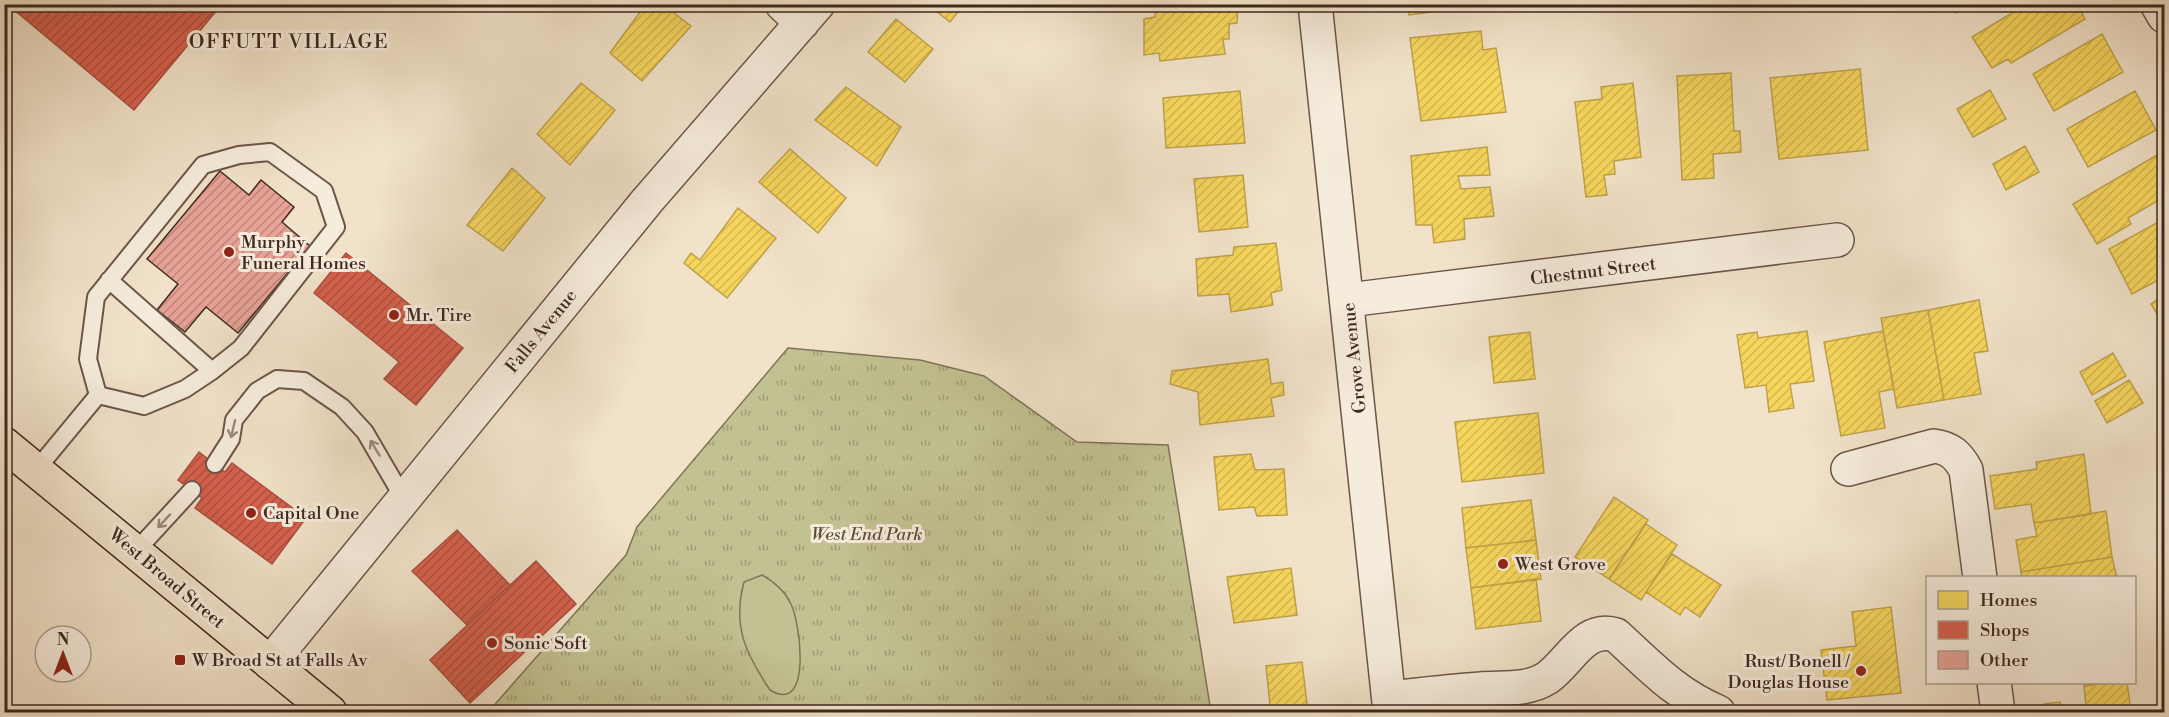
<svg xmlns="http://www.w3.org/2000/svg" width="2169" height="717" viewBox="0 0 2169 717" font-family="'Libre Bodoni',serif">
<defs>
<pattern id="grass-tufts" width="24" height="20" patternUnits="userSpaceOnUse" patternTransform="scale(1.5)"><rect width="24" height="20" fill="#c2c191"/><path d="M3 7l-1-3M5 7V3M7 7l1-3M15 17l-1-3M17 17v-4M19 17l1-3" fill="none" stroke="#9f9d76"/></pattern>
<pattern id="homes-hatch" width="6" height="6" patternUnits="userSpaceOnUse" patternTransform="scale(1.5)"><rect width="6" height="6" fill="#f6d55c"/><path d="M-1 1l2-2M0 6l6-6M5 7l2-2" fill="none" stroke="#d4b750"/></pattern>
<pattern id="shops-hatch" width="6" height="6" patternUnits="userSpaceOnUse" patternTransform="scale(1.5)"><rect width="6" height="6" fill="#d6604d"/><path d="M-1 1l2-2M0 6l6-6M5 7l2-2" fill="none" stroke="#af4f40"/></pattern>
<pattern id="building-hatch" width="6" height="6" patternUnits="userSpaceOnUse" patternTransform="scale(1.5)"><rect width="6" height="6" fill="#e8a397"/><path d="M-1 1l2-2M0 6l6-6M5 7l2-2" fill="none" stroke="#bd857b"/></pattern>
</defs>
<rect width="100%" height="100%" fill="#f1e2c9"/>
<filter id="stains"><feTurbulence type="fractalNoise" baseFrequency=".00333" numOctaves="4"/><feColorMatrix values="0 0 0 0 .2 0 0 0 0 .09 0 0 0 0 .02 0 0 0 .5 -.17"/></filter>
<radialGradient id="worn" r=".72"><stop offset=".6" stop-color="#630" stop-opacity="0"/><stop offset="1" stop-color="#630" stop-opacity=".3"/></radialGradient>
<path fill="url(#grass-tufts)" stroke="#807458" stroke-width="1.5" d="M 788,348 L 920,360 L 984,376 L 1077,442 L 1168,445 L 1211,712 L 493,712 L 490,710 L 626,555 L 637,527 Z"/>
<path fill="#c2c191" stroke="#807458" stroke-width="1.5" d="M 762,575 C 774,582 785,591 791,604 C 800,622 813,716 770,690 C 746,654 732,627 744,582 Z"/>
<path fill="url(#homes-hatch)" stroke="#bfa14a" stroke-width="1.5" d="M 646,4 L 662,4 L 691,26 L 642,81 L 610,53 Z
M 927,4 L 964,4 L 950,22 Z
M 1155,4 L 1238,5 L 1237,23 L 1229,24 L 1229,39 L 1223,39 L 1225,54 L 1160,61 L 1159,53 L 1144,55 L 1144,19 L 1155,17 Z
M 1408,4 L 1527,4 L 1527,5 L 1488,10 L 1488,5 L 1409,15 Z
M 1952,4 L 1972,4 L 1956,13 Z
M 2027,4 L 2077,4 L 2085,19 L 2011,63 L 2008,59 L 1992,68 L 1972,37 Z
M 896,19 L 933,49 L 905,82 L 868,52 Z
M 1481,31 L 1483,50 L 1496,48 L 1506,112 L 1421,121 L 1410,38 Z
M 2102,34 L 2123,72 L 2054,111 L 2033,74 Z
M 1860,69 L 1868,150 L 1779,159 L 1770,78 Z
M 1731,73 L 1734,131 L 1740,131 L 1741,152 L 1713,154 L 1714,178 L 1682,180 L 1677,76 Z
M 581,83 L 615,110 L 570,165 L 537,134 Z
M 1633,83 L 1641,157 L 1614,161 L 1615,174 L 1604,175 L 1607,195 L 1586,197 L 1575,102 L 1602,99 L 1601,87 Z
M 846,87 L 901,127 L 877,166 L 815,120 Z
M 1990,90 L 2006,119 L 1973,137 L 1957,109 Z
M 1240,91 L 1245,143 L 1166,148 L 1163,98 Z
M 2135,91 L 2156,130 L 2088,167 L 2067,129 Z
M 2025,146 L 2039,172 L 2006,190 L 1993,164 Z
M 1487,147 L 1490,175 L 1458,176 L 1461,189 L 1490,187 L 1494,216 L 1464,219 L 1465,239 L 1434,243 L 1432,225 L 1416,225 L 1411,156 Z
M 790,149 L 846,198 L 818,233 L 759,182 Z
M 2157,155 L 2164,169 L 2164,197 L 2128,218 L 2131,224 L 2097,244 L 2073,204 Z
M 512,168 L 545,198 L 503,251 L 467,225 Z
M 1243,175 L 1248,227 L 1199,232 L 1194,179 Z
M 738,208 L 776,238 L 727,298 L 684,263 L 691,253 L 700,260 Z
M 2164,219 L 2164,277 L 2132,294 L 2109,249 Z
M 1276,243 L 1282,290 L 1271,293 L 1273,305 L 1231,312 L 1229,294 L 1198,296 L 1196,259 L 1233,255 L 1234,247 Z
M 2164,295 L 2164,326 L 2151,304 Z
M 1979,300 L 1988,351 L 1974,353 L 1981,394 L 1944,400 L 1928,310 Z
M 1928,310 L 1944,400 L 1897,408 L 1881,318 Z
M 1807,331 L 1814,381 L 1790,384 L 1794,408 L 1769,412 L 1766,385 L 1745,388 L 1737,335 L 1757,332 L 1758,338 Z
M 1883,331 L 1894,389 L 1879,392 L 1885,428 L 1841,436 L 1824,342 Z
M 1530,332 L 1535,379 L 1494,383 L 1489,337 Z
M 2113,353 L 2126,376 L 2092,395 L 2080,372 Z
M 1268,359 L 1271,384 L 1283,382 L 1284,395 L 1271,398 L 1274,416 L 1200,425 L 1198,392 L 1170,384 L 1172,371 Z
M 2129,380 L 2143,403 L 2107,423 L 2095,401 Z
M 1538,413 L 1544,473 L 1462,482 L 1455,422 Z
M 1251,454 L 1255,470 L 1284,469 L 1287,515 L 1257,516 L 1254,507 L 1219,510 L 1214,457 Z
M 2084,454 L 2091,514 L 2034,523 L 2031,504 L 1995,509 L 1990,476 L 2037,469 L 2036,462 Z
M 1614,497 L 1648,520 L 1609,579 L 1575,557 Z
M 1531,500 L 1536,540 L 1466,548 L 1462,508 Z
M 2106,511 L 2112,557 L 2021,572 L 2016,540 L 2037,536 L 2034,523 Z
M 1646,524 L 1677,545 L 1641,600 L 1609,579 Z
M 1536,540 L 1541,579 L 1471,588 L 1466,548 Z
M 1672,554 L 1721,585 L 1700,617 L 1685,607 L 1680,615 L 1646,592 Z
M 2112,557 L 2117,578 L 2022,578 L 2021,572 Z
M 1291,568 L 1297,615 L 1234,623 L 1227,577 Z
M 1536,579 L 1541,621 L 1476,629 L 1471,588 Z
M 1891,607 L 1901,693 L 1827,700 L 1821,650 L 1856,646 L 1852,612 Z
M 1302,662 L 1308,712 L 1264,712 L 1263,707 L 1270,706 L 1266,666 Z
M 2111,682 L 2127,682 L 2131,712 L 2045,712 L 2044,704 L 2060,702 L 2061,709 L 2086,706 L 2084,686 Z"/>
<path fill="url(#shops-hatch)" stroke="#a94f40" stroke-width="1.5" d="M 7,4 L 222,4 L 134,110 Z
M 346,253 L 463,348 L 416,405 L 384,379 L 399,362 L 314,293 Z
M 199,452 L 225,472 L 232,463 L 306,518 L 272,564 L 195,508 L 202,498 L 178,480 Z
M 457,530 L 510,585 L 467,625 L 412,571 Z
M 536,561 L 576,604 L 470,703 L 430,660 Z"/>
<path fill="url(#building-hatch)" stroke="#3f2820" stroke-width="1.5" d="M 220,171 L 249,195 L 261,180 L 294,207 L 282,222 L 310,246 L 238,333 L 206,307 L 185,332 L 157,310 L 178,284 L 147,259 Z"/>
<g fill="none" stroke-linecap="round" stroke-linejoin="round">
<g stroke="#6c564a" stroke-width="20">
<path id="service" d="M 270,152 L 324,191 L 336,227 L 241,348 L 212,371 L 185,389 L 144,406 L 98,395 L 88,359 L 96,297 L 203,165 L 239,155 Z
M 109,280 L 212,371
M 215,464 L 231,439 L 234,420 L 257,391 L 277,379 L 304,381 L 342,407 L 365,432 L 404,499
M 36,470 L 98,395
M 135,552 L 192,490"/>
</g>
<g stroke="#6c564a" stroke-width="36">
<path id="minor" d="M 782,4 L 802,23
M 1315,4 L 1390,712
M 2157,4 L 2164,16
M 1348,300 L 1837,240
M 1848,469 L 1934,446 C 1950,448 1958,455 1966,470 L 1980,578
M 270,663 L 647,201 L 818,4
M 1994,682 L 1998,712
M 1389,698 C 1419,695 1450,691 1480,689 C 1502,687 1527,691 1547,678 C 1570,662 1584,625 1616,635 C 1650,666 1675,694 1718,712"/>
</g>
<g stroke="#3f2820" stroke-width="36">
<path id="primary" d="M 4,444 L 330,712"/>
</g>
<use href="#service" stroke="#f6ecdc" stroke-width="16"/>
<use href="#minor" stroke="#f6ecdc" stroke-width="33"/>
<use href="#primary" stroke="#f1e2c9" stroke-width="33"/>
</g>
<defs><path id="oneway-shaft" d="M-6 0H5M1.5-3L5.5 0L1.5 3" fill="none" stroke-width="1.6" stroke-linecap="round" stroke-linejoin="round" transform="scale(1.5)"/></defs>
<g stroke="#9a8a7e">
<use href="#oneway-shaft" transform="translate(233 429) rotate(103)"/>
<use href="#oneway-shaft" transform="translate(375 448) rotate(-121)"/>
<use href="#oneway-shaft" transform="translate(164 521) rotate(133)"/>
</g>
<g fill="#8f2418" stroke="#f6ecdc" stroke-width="2">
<circle cx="229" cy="252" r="6"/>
<circle cx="394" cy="315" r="6"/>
<circle cx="251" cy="513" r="6"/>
<circle cx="1503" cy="564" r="6"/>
<circle cx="492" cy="643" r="6"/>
<rect x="174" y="654" width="12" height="12" rx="3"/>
<circle cx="1861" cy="671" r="6"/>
</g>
<g text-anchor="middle" stroke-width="6" stroke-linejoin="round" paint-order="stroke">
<g font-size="18" fill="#3f2820" stroke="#f6ecdc" text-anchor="start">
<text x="241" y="248">Murphy<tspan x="241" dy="21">Funeral Homes</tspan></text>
<text x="406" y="321">Mr. Tire</text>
<text x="263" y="519">Capital One</text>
<text x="1515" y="570">West Grove</text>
<text x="504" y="649">Sonic Soft</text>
<text x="192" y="666">W Broad St at Falls Av</text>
<text x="1849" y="667" text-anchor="end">Rust/ Bonell /<tspan x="1849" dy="21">Douglas House</tspan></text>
</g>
<g font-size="18" fill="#3f2820" stroke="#f6ecdc">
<text transform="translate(1593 271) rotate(-7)" y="6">Chestnut Street</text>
<text transform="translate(541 331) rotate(-51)" y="6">Falls Avenue</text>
<text transform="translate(1354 358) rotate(-96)" y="6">Grove Avenue</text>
<text transform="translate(167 578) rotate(40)" y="6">West Broad Street</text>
</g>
<g font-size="18" font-style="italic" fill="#604e3c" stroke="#f6ecdc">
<text x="867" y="540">West End Park</text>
</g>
<g font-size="20" letter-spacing="1.5" fill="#3f2820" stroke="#f6ecdc">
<text x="289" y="48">OFFUTT VILLAGE</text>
</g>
</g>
<rect width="2169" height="717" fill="none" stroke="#f1e2c9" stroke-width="24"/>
<rect x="6" y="6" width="2157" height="705" fill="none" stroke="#3f2820" stroke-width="3"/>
<rect x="12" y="12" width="2145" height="693" fill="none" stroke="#3f2820" stroke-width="1.5"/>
<rect x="1926" y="576" width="210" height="108" fill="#f6ecdc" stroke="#ad9e91" stroke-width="1.5"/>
<rect x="1938" y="591" width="30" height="18" fill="#f6d55c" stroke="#ad9e91" stroke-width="1.5"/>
<text x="1980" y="606" font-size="18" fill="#3f2820">Homes</text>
<rect x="1938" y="621" width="30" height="18" fill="#d6604d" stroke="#ad9e91" stroke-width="1.5"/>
<text x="1980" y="636" font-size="18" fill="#3f2820">Shops</text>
<rect x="1938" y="651" width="30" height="18" fill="#e8a397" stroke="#ad9e91" stroke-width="1.5"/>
<text x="1980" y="666" font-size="18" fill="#3f2820">Other</text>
<g transform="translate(63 654)"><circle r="28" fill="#f6ecdc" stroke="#ad9e91" stroke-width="1.5"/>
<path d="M0-4.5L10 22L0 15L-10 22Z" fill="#8f2418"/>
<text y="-9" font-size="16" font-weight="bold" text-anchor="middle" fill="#3f2820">N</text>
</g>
<rect width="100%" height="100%" filter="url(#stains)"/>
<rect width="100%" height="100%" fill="url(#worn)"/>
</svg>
